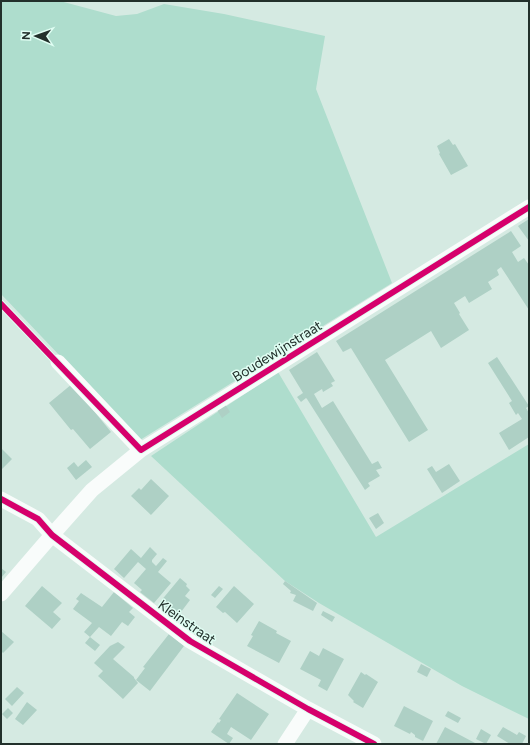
<svg xmlns="http://www.w3.org/2000/svg" width="530" height="745" viewBox="0 0 530 745" font-family="Figtree,sans-serif">
<rect width="100%" height="100%" fill="#d5eae2"/>
<path fill="#aeddcd" d="M 1,1 L 60,1 L 116,16 L 137,14 L 164,4 L 224,14 L 325,36 L 316,89 L 392,283 L 140,440 L 1,294 Z
M 278,372 L 376,537 L 529,444 L 529,719 L 462,686 L 319,603 L 285,581 L 151,456 Z"/>
<path fill="#aed0c5" d="M 449,139 L 453,145 L 455,144 L 468,166 L 451,175 L 439,154 L 440,153 L 437,146 Z
M 529,219 L 529,241 L 518,226 Z
M 511,231 L 521,246 L 512,252 L 518,262 L 524,258 L 529,265 L 529,310 L 501,267 L 497,270 L 499,275 L 488,282 L 492,289 L 469,303 L 465,296 L 454,303 L 460,313 L 459,314 L 469,330 L 441,348 L 431,331 L 385,360 L 428,430 L 409,442 L 351,348 L 343,352 L 336,341 Z
M 317,352 L 335,381 L 331,383 L 333,386 L 323,392 L 322,389 L 314,394 L 322,408 L 333,401 L 372,464 L 378,461 L 382,468 L 376,470 L 380,476 L 368,483 L 370,486 L 365,490 L 307,399 L 306,398 L 301,402 L 297,397 L 303,393 L 289,370 Z
M 497,357 L 529,406 L 526,408 L 529,413 L 529,437 L 509,450 L 499,433 L 522,419 L 518,413 L 516,415 L 509,403 L 512,401 L 488,363 Z
M 72,384 L 111,432 L 90,449 L 73,429 L 71,430 L 49,403 Z
M 225,404 L 230,412 L 222,418 L 217,410 Z
M 1,448 L 12,459 L 1,470 Z
M 86,460 L 92,467 L 76,480 L 67,468 L 74,462 L 78,467 Z
M 449,464 L 460,481 L 442,493 L 427,469 L 432,466 L 436,472 Z
M 151,479 L 169,496 L 151,515 L 131,496 L 139,488 L 141,490 Z
M 378,513 L 384,523 L 376,529 L 369,518 Z
M 150,547 L 157,554 L 152,560 L 152,562 L 156,566 L 163,558 L 167,561 L 158,572 L 171,583 L 154,603 L 140,592 L 142,590 L 134,583 L 146,569 L 138,562 L 124,578 L 114,569 L 131,549 L 141,558 Z
M 1,568 L 6,572 L 1,578 Z
M 180,578 L 187,584 L 186,586 L 190,590 L 185,596 L 190,600 L 178,616 L 160,602 Z
M 285,581 L 317,603 L 313,611 L 293,601 L 296,595 L 290,593 L 291,591 L 283,584 Z
M 42,586 L 62,603 L 53,612 L 61,619 L 52,629 L 25,606 Z
M 219,586 L 223,589 L 215,598 L 211,595 Z
M 234,586 L 254,604 L 237,623 L 225,612 L 223,613 L 216,607 Z
M 114,592 L 133,608 L 129,612 L 135,617 L 128,626 L 122,622 L 111,636 L 99,627 L 90,637 L 84,632 L 92,623 L 73,609 L 79,601 L 76,599 L 81,593 L 102,607 Z
M 323,611 L 335,617 L 332,622 L 321,615 Z
M 259,621 L 277,631 L 276,633 L 291,641 L 279,663 L 247,646 L 253,636 L 251,635 Z
M 1,631 L 14,642 L 3,653 L 2,652 L 1,654 Z
M 169,634 L 184,646 L 150,691 L 136,680 L 145,668 L 143,667 Z
M 90,637 L 100,645 L 95,651 L 85,643 Z
M 118,642 L 125,647 L 113,659 L 134,677 L 134,678 L 138,683 L 123,699 L 98,676 L 103,671 L 94,663 L 110,646 Z
M 323,648 L 344,659 L 327,691 L 318,686 L 321,680 L 300,669 L 310,651 L 319,656 Z
M 421,664 L 431,669 L 427,677 L 417,672 Z
M 361,672 L 365,675 L 366,674 L 378,682 L 363,708 L 353,702 L 354,701 L 348,695 Z
M 17,687 L 24,693 L 12,706 L 5,699 Z
M 237,693 L 269,714 L 251,740 L 231,727 L 227,734 L 233,738 L 229,744 L 211,732 L 218,722 L 219,723 L 221,720 L 219,719 Z
M 27,702 L 37,710 L 23,725 L 15,719 Z
M 404,706 L 433,721 L 423,741 L 415,737 L 415,735 L 411,732 L 410,734 L 394,726 Z
M 8,708 L 13,713 L 7,719 L 2,714 Z
M 448,711 L 461,718 L 458,723 L 445,716 Z
M 445,727 L 475,743 L 474,744 L 436,744 Z
M 503,727 L 517,735 L 519,732 L 526,736 L 522,744 L 510,744 L 497,736 Z
M 481,729 L 491,735 L 486,744 L 476,739 Z"/>
<g fill="none" stroke-linecap="round" stroke-linejoin="round">
<path stroke="#f9fcfb" stroke-width="15" d="M 58,362 L 141,450
M 1,499 L 38,519 L 52,535 L 190,641 L 308,709 L 374,744
M 1,594 L 52,535 L 92,490 L 141,450 L 529,207
M 285,744 L 308,709"/>
<g stroke="#e0fef3" stroke-width="8">
<path id="cycleway" d="M 1,304 L 141,450 L 529,207
M 1,499 L 38,519 L 52,535 L 190,641 L 308,709 L 374,744"/>
</g>
<use href="#cycleway" stroke="#d6006c" stroke-width="6"/>
</g>
<g text-anchor="middle" stroke-width="3" stroke-linejoin="round" paint-order="stroke">
<g font-size="14" fill="#22302b" stroke="#e0fef3">
<text transform="translate(277 351) rotate(-32)" y="5">Boudewijnstraat</text>
<text transform="translate(187 622) rotate(35)" y="5">Kleinstraat</text>
</g>
</g>
<rect width="530" height="745" fill="none" stroke="#22302b" stroke-width="4"/>
<g transform="translate(36 36) rotate(272)" stroke="#e0fef3" stroke-width="3" paint-order="stroke">
<path d="M0-3L7 15L0 10L-7 15Z" fill="#22302b"/>
<text y="-6" font-size="11" font-weight="bold" text-anchor="middle" fill="#22302b">N</text>
</g>
</svg>
